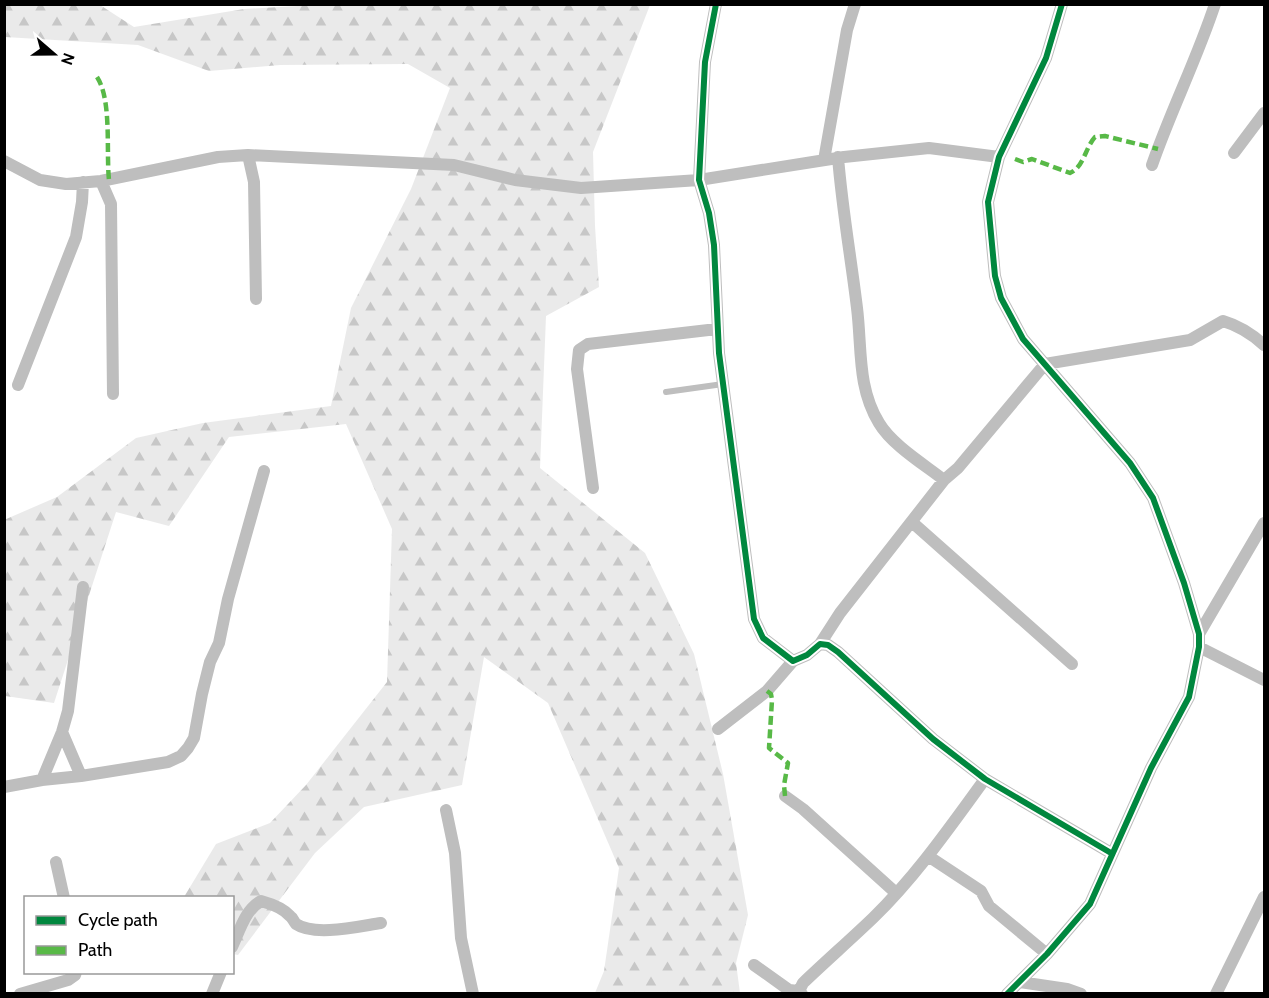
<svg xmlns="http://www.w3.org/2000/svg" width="1269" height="998" viewBox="0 0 1269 998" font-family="Cabin,sans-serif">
<defs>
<pattern id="forest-firs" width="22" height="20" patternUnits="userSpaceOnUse" patternTransform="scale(1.5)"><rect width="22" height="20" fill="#eaeaea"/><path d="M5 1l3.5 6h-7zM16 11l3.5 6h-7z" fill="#c7c7c7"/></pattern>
</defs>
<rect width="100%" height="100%" fill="#fff"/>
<path fill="url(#forest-firs)" d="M 5,5 L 100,5 L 134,27 L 244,9 L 315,5 L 650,5 L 593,152 L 595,226 L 599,287 L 546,316 L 540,468 L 645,553 L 694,654 L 723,774 L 748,915 L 736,963 L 740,993 L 595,993 L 604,971 L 619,868 L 548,703 L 484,657 L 462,785 L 364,807 L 315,853 L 238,955 L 233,954 L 232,898 L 184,897 L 216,844 L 270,823 L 306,785 L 387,682 L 392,529 L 346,424 L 229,437 L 169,526 L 116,512 L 54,703 L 5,696 L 4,520 L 57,497 L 136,438 L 203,423 L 331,406 L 351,308 L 411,189 L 450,88 L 408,64 L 280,65 L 209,71 L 138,45 L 5,37 Z"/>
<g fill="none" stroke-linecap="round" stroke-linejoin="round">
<path stroke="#bebebe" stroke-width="6" d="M 666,392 L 723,384"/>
<path stroke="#bebebe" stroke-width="12" d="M 716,4 L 705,62 L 699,180 L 709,213 L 714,245 L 719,353 L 754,619 L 763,638 L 793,661 L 807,655 L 820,644 L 828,645 L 838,652 L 933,739 L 985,779 L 1111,853
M 1234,153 L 1264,113
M 248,155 L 254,182 L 256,299
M 838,157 C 842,208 851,258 857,308 C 862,348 857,387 879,423 C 892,445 925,465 944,480
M 824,160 L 847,30 L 855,4
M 4,161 L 40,180 L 66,184 L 101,181 L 218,157 L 248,155 L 454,165 L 515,180 L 581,188 L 699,180 L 844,157 L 929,148 L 999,157
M 1152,165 C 1171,110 1197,59 1215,4
M 101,181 L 111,204 L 113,394
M 18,385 L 76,237 L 82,202 L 83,182
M 593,488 L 577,369 L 579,350 L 588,344 L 717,329
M 913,523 L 1072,664
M 1199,634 L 1264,523
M 820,644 L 840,613 L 944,480 L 958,468 L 1045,364 L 1190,340 L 1223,321 C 1240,326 1252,334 1264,345
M 1199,647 L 1264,680
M 718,729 L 767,691 L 793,661
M 62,732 L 81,776
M 42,780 L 62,732 L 68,711 L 83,587
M 4,787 L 42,780 L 81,776 L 168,762 L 181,756 L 188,748 L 194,738 L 202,694 L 210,662 L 219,643 L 228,599 L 264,471
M 785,796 L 803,809 L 896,893
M 446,810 L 455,853 L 461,938 L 473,994
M 928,856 L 981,891 L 989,906 L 1047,954
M 56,862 L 64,898
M 232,947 C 240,930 245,910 261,901 C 272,904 283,908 290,916 C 293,918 294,922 296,924 C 315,937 360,926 381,923
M 754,965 L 789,990 L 799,991
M 1020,982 L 1067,989 L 1081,994
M 20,994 L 68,980 L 75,975 L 76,972
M 212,994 L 221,972
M 802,994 L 799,991 L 803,983 C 826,961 850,940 873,918 C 916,876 950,827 985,779
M 1007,994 L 1047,954 L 1090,904 L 1151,768 L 1189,697 L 1199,647 L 1199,634 L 1184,583 L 1153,498 L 1130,463 L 1023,339 L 1001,298 L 995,276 L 988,202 L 999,157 L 1046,58 L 1062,4
M 1216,994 L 1264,897"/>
<path stroke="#58b947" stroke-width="4.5" stroke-dasharray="9 4.5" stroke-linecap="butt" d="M 97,77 C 112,100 106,151 109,180
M 1015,159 L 1023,162 L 1032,159 L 1070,173 C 1084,167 1085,148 1095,137 L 1105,136 L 1158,149
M 767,691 L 771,694 L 772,700 L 769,748 L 788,763 L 784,785 L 785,796"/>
<g stroke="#fff" stroke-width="10">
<path id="cycleway" d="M 716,4 L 705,62 L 699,180 L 709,213 L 714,245 L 719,353 L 754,619 L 763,638 L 793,661 L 807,655 L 820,644 L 828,645 L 838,652 L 933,739 L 985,779 L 1111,853
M 1007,994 L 1047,954 L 1090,904 L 1151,768 L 1189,697 L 1199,647 L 1199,634 L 1184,583 L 1153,498 L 1130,463 L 1023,339 L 1001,298 L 995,276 L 988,202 L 999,157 L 1046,58 L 1062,4"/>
</g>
<use href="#cycleway" stroke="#00873e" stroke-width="6"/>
</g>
<rect width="1269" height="998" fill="none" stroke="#000000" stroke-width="12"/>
<rect x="24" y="896" width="210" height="78" fill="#ffffff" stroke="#999999" stroke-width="1.5"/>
<rect x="36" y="916" width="30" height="9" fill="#00873e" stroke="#999999" stroke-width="1.5"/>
<text x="78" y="926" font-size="18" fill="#000000">Cycle path</text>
<rect x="36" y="946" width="30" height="9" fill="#58b947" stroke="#999999" stroke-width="1.5"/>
<text x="78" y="956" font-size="18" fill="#000000">Path</text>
<g transform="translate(54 54) rotate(110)" stroke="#ffffff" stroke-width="4.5" paint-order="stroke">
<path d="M0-4.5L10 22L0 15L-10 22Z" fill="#000000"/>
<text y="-9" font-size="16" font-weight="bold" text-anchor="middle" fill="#000000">N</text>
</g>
</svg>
